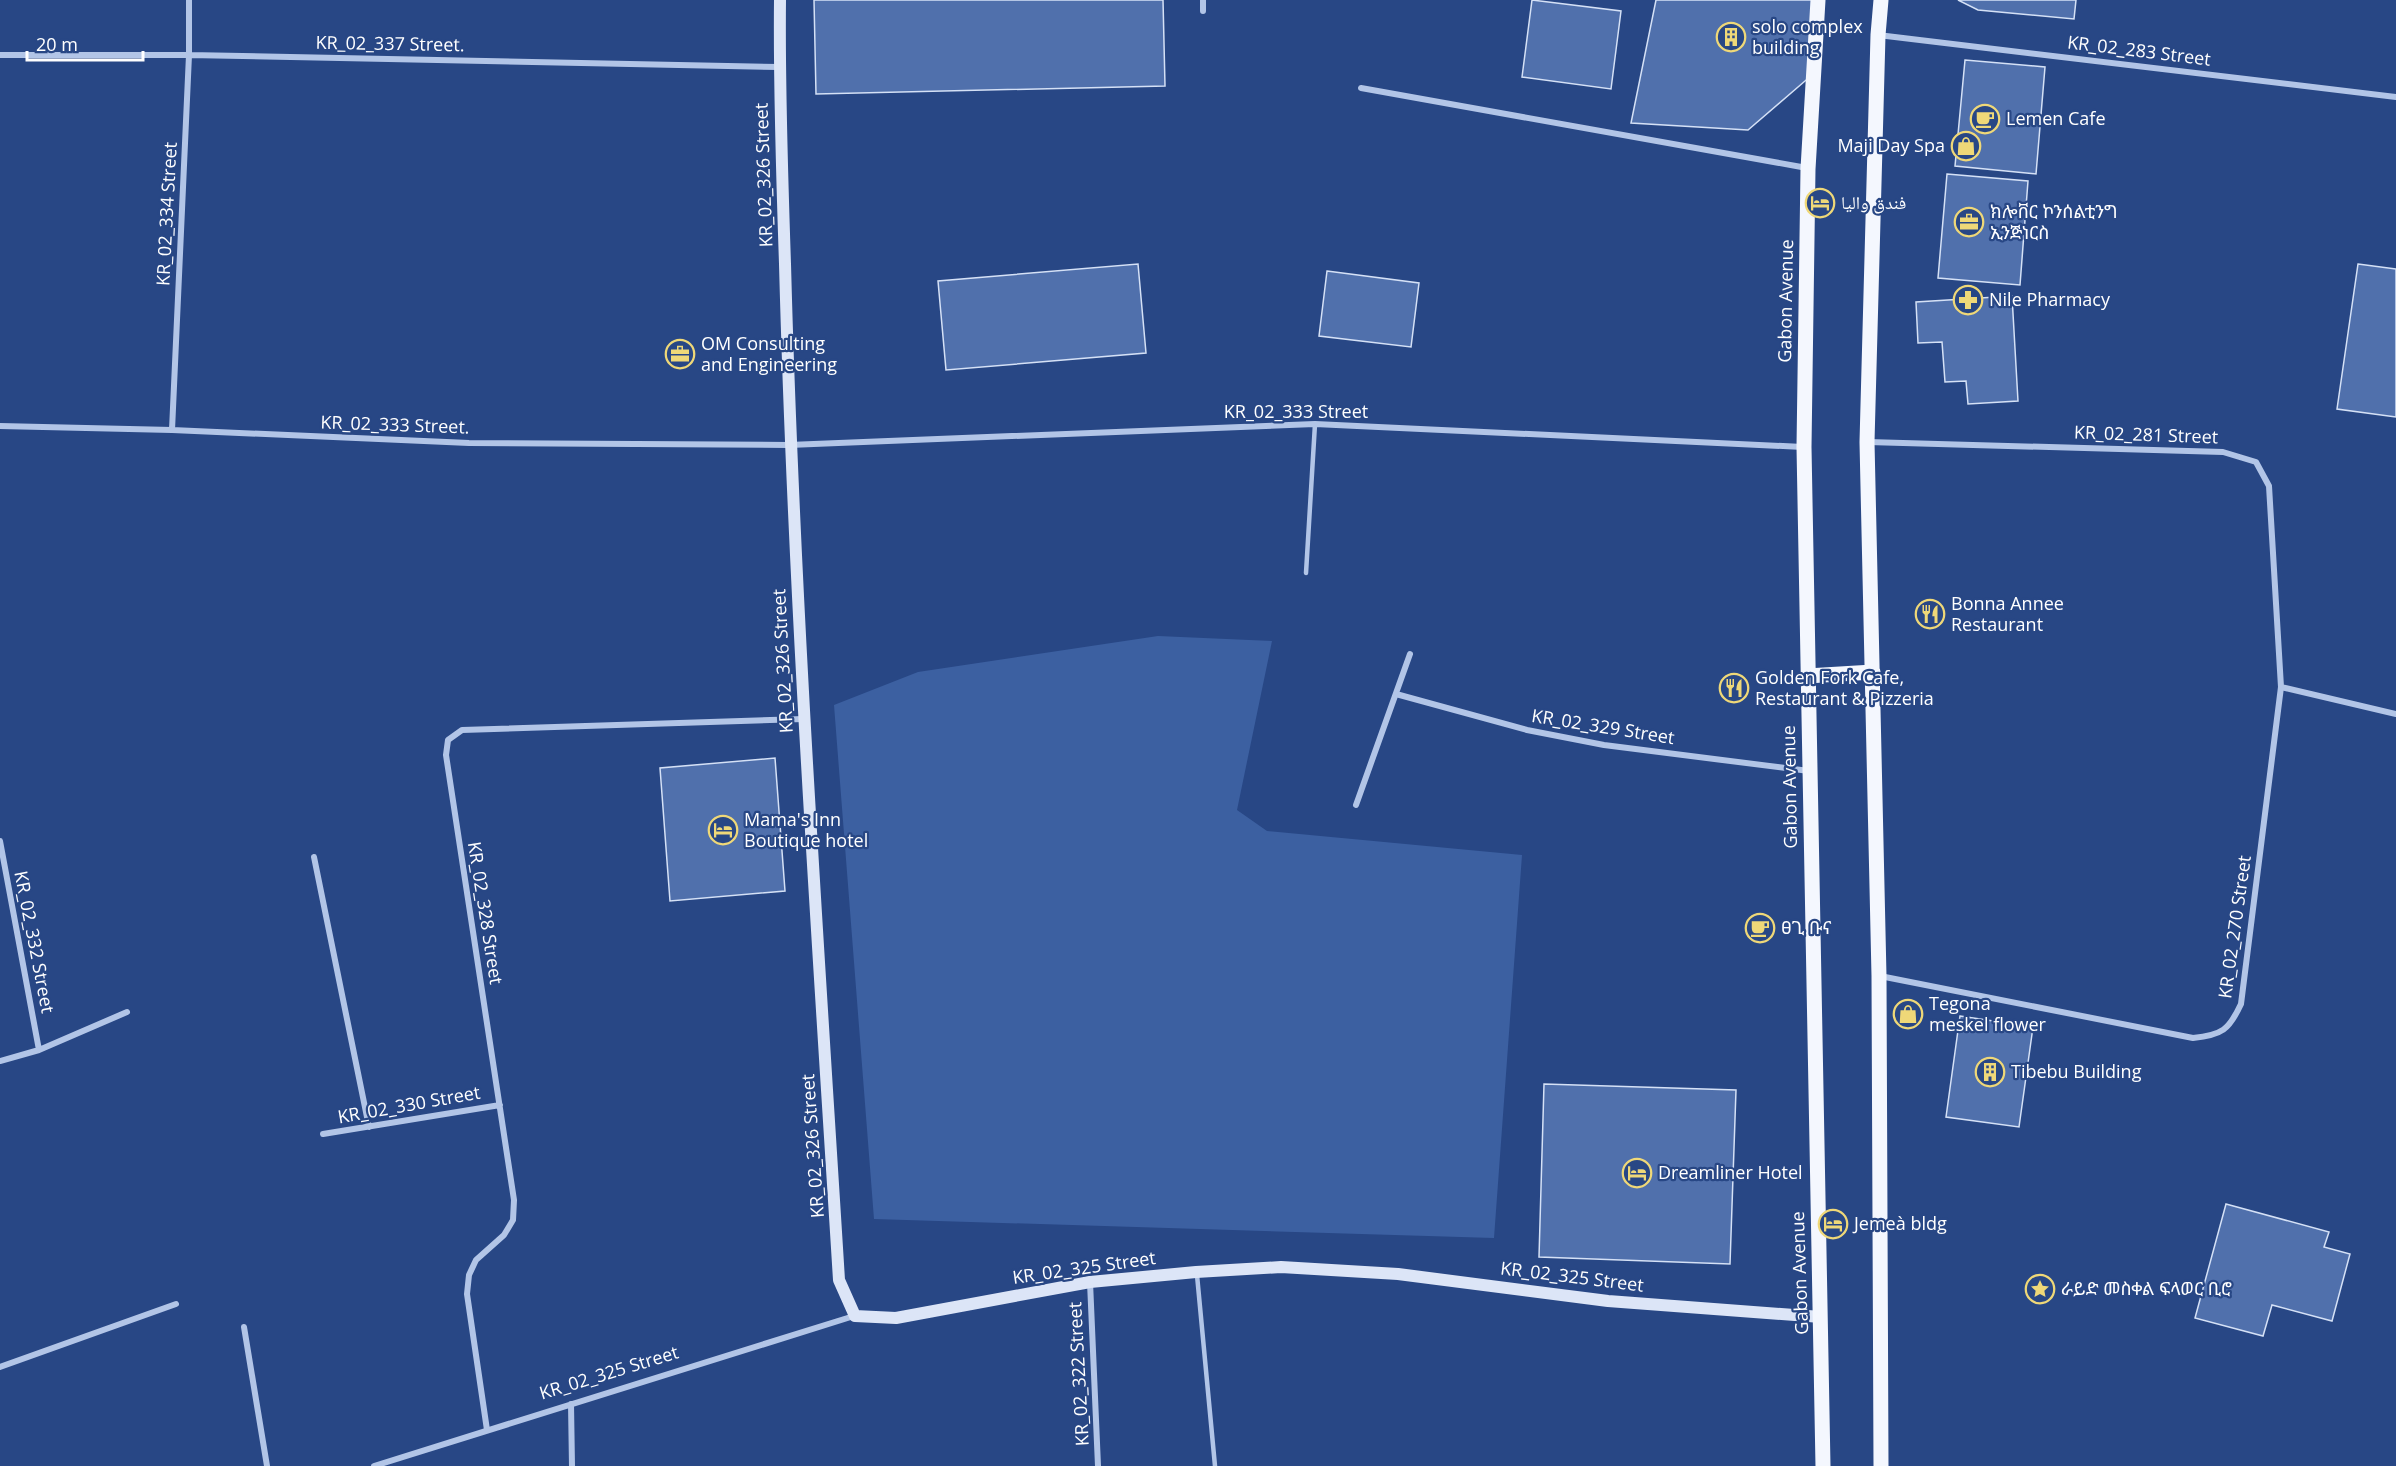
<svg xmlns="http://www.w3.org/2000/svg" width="2396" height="1466" viewBox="0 0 2396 1466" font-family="'Open Sans','Noto Naskh Arabic','Noto Sans Ethiopic',sans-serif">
<rect width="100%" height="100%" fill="#284785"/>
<path fill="#3c60a1" d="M 1158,636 L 1272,641 L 1237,810 L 1267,831 L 1522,855 L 1494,1238 L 874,1219 L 834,705 L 918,672 Z"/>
<path fill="#5070ac" stroke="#d5e1f6" stroke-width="1.5" d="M 814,0 L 1163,0 L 1165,86 L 816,94 Z
M 1532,0 L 1621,11 L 1611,89 L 1522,77 Z
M 1656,0 L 1815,0 L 1812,75 L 1748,130 L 1631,123 Z
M 1958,0 L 2076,0 L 2074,19 L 1978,10 Z
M 1965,60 L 2045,67 L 2036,174 L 1955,166 Z
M 1947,174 L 2028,181 L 2020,285 L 1938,278 Z
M 1138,264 L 1146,353 L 946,370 L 938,281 Z
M 2358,264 L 2396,269 L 2396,417 L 2337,409 Z
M 1327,271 L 1419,283 L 1411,347 L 1319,336 Z
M 2012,296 L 2018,401 L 1968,404 L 1966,381 L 1945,382 L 1942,342 L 1918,343 L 1916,302 Z
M 775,758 L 785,891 L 670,901 L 660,768 Z
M 1960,1016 L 2033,1027 L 2019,1127 L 1946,1117 Z
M 1544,1084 L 1736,1090 L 1730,1264 L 1539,1257 Z
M 2226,1204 L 2329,1232 L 2324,1247 L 2350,1254 L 2332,1321 L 2272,1305 L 2263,1336 L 2195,1318 Z"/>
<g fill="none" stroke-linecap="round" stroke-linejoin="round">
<path stroke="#b2c5e7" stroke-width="4.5" d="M 1306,573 L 1315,424
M 1197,1275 L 1215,1466"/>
<path stroke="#b2c5e7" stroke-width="6" d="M 1203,0 L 1203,11
M 1878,35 L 2396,97
M 0,55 L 189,55 L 779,67
M 1361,88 L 1807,168
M 0,426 L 172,430 L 469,443 L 789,445 L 1315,424 L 1803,447
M 172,430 L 189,55 L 189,0
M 1868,442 L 2223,452 L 2256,462 L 2269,486 L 2281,687 L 2396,714
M 1396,694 L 1527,730 L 1604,745 L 1809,771
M 1356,805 L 1410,654
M 0,841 L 39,1050
M 314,857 L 369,1127
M 1880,976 L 2193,1038 C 2222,1035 2229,1030 2241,1004 L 2281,687
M 0,1061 L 39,1050 L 127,1012
M 323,1134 L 500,1105
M 1090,1282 L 1098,1466
M 244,1327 L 267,1466
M 0,1367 L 176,1304
M 571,1404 L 572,1466
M 487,1430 L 467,1294 L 469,1275 L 476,1260 L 504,1235 L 513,1220 L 514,1200 L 446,755 L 448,740 L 462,730 L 804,719
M 374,1466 L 854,1316"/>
<path stroke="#dce5f7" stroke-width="12" d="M 780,0 C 779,88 782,176 785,264 C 794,603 818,942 839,1280 L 855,1316 L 896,1318 L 1090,1282 L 1196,1272 L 1281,1267 L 1398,1274 L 1608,1301 L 1821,1317"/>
<path stroke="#f4f7fe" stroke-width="15" d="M 1818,0 L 1808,169 L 1804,447 L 1823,1466
M 1881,0 L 1878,35 L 1867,442 L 1879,976 L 1881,1466
M 1807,676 L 1873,672"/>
</g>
<defs>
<g id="building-ring" transform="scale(1.5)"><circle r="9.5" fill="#284785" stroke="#efd878" stroke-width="1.5"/><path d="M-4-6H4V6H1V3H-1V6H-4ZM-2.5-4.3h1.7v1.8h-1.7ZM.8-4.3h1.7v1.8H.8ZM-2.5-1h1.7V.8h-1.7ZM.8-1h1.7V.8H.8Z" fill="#efd878"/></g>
<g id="cafe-ring" transform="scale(1.5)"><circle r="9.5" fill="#284785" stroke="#efd878" stroke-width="1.5"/><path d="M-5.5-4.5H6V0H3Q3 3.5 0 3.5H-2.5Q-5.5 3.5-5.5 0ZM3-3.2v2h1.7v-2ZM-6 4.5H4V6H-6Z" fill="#efd878"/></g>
<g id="shop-ring" transform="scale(1.5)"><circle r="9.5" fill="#284785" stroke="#efd878" stroke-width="1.5"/><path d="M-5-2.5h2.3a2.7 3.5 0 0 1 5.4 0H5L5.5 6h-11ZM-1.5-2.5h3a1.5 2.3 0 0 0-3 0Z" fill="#efd878"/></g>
<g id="hotel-ring" transform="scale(1.5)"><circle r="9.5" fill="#284785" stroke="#efd878" stroke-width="1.5"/><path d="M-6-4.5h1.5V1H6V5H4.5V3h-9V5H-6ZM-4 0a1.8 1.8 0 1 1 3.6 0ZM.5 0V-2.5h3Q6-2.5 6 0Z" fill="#efd878"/></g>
<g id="office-ring" transform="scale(1.5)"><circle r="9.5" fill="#284785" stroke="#efd878" stroke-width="1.5"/><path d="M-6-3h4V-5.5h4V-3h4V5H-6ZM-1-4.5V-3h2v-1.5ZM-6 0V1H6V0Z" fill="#efd878"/></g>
<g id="pharmacy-ring" transform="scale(1.5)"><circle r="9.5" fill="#284785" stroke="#efd878" stroke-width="1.5"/><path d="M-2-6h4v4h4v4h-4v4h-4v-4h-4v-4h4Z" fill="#efd878"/></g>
<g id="restaurant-ring" transform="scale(1.5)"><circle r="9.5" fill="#284785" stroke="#efd878" stroke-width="1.5"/><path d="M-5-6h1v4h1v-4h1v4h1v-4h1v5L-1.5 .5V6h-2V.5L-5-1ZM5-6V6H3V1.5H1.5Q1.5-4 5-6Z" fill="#efd878"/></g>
<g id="sight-ring" transform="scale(1.5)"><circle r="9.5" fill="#284785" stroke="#efd878" stroke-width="1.5"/><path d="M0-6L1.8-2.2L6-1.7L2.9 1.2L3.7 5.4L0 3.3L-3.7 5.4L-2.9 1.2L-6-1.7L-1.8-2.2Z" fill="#efd878"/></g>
</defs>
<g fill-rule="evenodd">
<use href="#building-ring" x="1731" y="37"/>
<use href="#cafe-ring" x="1985" y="119"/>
<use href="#shop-ring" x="1966" y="146"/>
<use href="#hotel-ring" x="1820" y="203"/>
<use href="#office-ring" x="1969" y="222"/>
<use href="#pharmacy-ring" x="1968" y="300"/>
<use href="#office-ring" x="680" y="354"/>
<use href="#restaurant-ring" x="1930" y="614"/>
<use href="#restaurant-ring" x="1734" y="688"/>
<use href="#hotel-ring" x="723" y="830"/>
<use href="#cafe-ring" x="1760" y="928"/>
<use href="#shop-ring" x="1908" y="1014"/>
<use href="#building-ring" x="1990" y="1072"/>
<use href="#hotel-ring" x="1637" y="1173"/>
<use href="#hotel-ring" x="1833" y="1224"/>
<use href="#sight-ring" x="2040" y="1289"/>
</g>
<g text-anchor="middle" stroke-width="4.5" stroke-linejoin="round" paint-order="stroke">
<g font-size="18" fill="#fff" stroke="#284785" text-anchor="start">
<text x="1752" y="33">solo complex<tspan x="1752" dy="21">building</tspan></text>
<text x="2006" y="125">Lemen Cafe</text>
<text x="1945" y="152" text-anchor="end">Maji Day Spa</text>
<text x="1841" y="209">فندق واليا</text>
<text x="1990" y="218">ክሎቨር ኮንሰልቲንግ<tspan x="1990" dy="21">ኢንጅነርስ</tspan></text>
<text x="1989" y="306">Nile Pharmacy</text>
<text x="701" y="350">OM Consulting<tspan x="701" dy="21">and Engineering</tspan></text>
<text x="1951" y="610">Bonna Annee<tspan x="1951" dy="21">Restaurant</tspan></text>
<text x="1755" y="684">Golden Fork Cafe,<tspan x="1755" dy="21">Restaurant &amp; Pizzeria</tspan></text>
<text x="744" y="826">Mama's Inn<tspan x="744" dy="21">Boutique hotel</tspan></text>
<text x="1781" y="934">ፀጊ ቡና</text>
<text x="1929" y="1010">Tegona<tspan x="1929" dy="21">meskel flower</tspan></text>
<text x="2011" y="1078">Tibebu Building</text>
<text x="1658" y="1179">Dreamliner Hotel</text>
<text x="1854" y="1230">Jemeà bldg</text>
<text x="2061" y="1295">ራይድ መስቀል ፍላወር ቢሮ</text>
</g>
<g font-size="18" fill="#fff" stroke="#284785">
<text transform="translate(390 44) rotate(1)" y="6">KR_02_337 Street.</text>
<text transform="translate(2139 51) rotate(7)" y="6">KR_02_283 Street</text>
<text transform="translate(764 175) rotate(-92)" y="6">KR_02_326 Street</text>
<text transform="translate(167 214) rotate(-87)" y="6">KR_02_334 Street</text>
<text transform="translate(1786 301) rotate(-89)" y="6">Gabon Avenue</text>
<text x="1296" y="418">KR_02_333 Street</text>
<text transform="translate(395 425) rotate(2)" y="6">KR_02_333 Street.</text>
<text transform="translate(2146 435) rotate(2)" y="6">KR_02_281 Street</text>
<text transform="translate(783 661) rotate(-93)" y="6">KR_02_326 Street</text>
<text transform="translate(1603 727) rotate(9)" y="6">KR_02_329 Street</text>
<text transform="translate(1790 787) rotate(-91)" y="6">Gabon Avenue</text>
<text transform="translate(485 913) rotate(81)" y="6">KR_02_328 Street</text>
<text transform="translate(2235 927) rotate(-82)" y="6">KR_02_270 Street</text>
<text transform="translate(34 942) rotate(79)" y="6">KR_02_332 Street</text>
<text transform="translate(409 1105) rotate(-10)" y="6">KR_02_330 Street</text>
<text transform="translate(813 1146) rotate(-94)" y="6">KR_02_326 Street</text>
<text transform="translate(1084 1268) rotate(-8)" y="6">KR_02_325 Street</text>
<text transform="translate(1800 1273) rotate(-92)" y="6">Gabon Avenue</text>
<text transform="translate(1572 1277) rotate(7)" y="6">KR_02_325 Street</text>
<text transform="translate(609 1373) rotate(-17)" y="6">KR_02_325 Street</text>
<text transform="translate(1079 1374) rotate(-93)" y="6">KR_02_322 Street</text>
</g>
</g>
<path d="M27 51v9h116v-9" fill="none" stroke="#ffffff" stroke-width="3"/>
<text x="36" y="51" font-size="18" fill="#ffffff" stroke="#284785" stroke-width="4.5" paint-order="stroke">20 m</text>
</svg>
